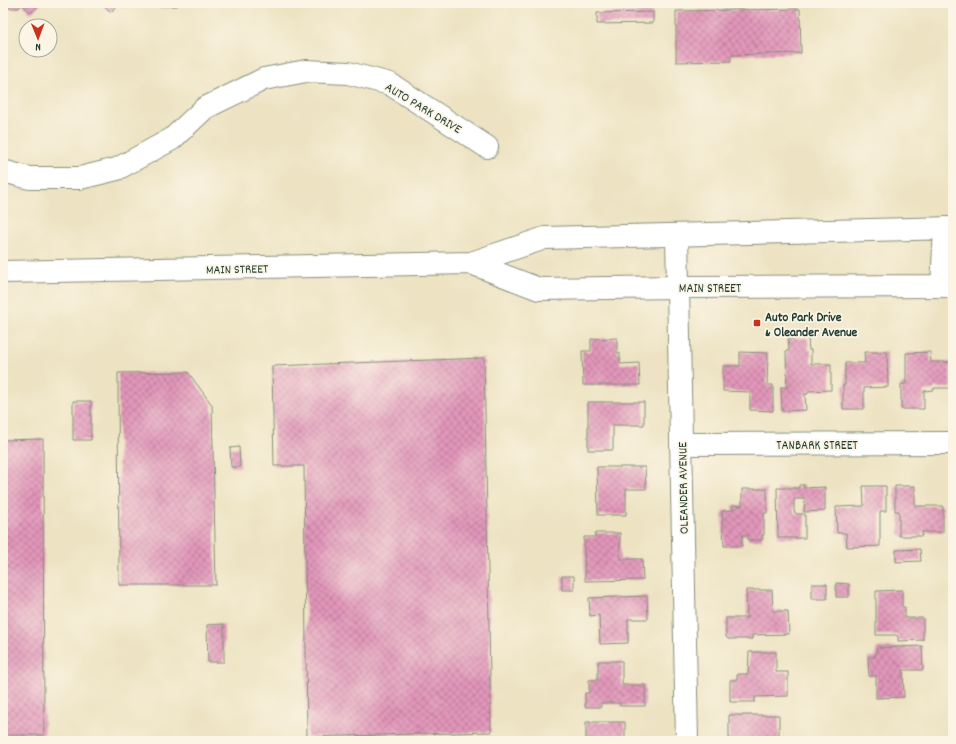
<svg xmlns="http://www.w3.org/2000/svg" width="956" height="744" viewBox="0 0 956 744" font-family="Dekko,sans-serif">
<defs>
<pattern id="building-cross-hatch" width="8" height="8" patternUnits="userSpaceOnUse"><rect width="8" height="8" fill="#e296ba"/><path d="M0 0l8 8M0 8l8-8" fill="none" stroke="#b77c98"/></pattern>
</defs>
<rect width="100%" height="100%" fill="#fcf5e5"/>
<filter id="ink" filterUnits="userSpaceOnUse"><feTurbulence type="fractalNoise" baseFrequency=".025" numOctaves="2"/><feDisplacementMap in="SourceGraphic" scale="8" xChannelSelector="R" yChannelSelector="G"/><feConvolveMatrix kernelMatrix="1 2 1 2 8 2 1 2 1" color-interpolation-filters="sRGB"/></filter>
<filter id="wash" filterUnits="userSpaceOnUse"><feTurbulence type="fractalNoise" baseFrequency=".012" numOctaves="4" result="noise"/><feDisplacementMap in="SourceGraphic" scale="16" xChannelSelector="R" yChannelSelector="G"/><feGaussianBlur stdDeviation="0.9" result="paint"/><feColorMatrix in="noise" values="0 0 0 0 0 0 0 0 0 0 0 0 0 0 0 0 0 1.4 0 .05"/><feComposite in="paint" operator="in"/></filter>
<g filter="url(#wash)">
<rect width="100%" height="100%" fill="#ede3c3"/>
<g id="blocks">
<path fill="url(#building-cross-hatch)" d="M 3,3 L 42,3 L 31,13 L 22,4 L 19,8 L 3,8 Z
M 101,3 L 181,3 L 177,6 L 123,7 L 119,3 L 111,12 Z
M 800,9 L 801,53 L 731,55 L 731,61 L 676,62 L 676,11 Z
M 653,12 L 653,23 L 597,24 L 597,13 Z
M 617,338 L 617,353 L 620,353 L 620,364 L 639,363 L 640,385 L 583,385 L 582,351 L 591,351 L 591,339 Z
M 808,338 L 809,350 L 811,350 L 811,364 L 831,364 L 831,390 L 808,391 L 808,394 L 805,394 L 806,410 L 782,411 L 781,387 L 787,387 L 786,351 L 789,351 L 788,339 Z
M 740,352 L 768,353 L 767,385 L 773,385 L 773,411 L 750,410 L 750,392 L 723,391 L 723,366 L 740,366 Z
M 864,352 L 887,352 L 888,387 L 864,388 L 864,409 L 843,409 L 843,385 L 845,385 L 845,363 L 865,363 Z
M 930,352 L 931,362 L 950,362 L 951,388 L 934,388 L 934,390 L 924,391 L 924,409 L 901,409 L 901,384 L 906,384 L 906,353 Z
M 484,358 L 491,732 L 307,737 L 304,466 L 274,466 L 272,366 Z
M 188,372 L 212,405 L 216,585 L 119,585 L 118,373 Z
M 73,401 L 91,401 L 91,440 L 73,440 Z
M 588,402 L 644,402 L 644,425 L 613,425 L 613,450 L 588,450 Z
M 43,439 L 44,735 L 3,735 L 3,440 Z
M 239,447 L 240,467 L 231,467 L 230,448 Z
M 597,467 L 645,467 L 646,489 L 626,489 L 626,515 L 598,515 Z
M 799,485 L 804,485 L 804,488 L 825,487 L 825,511 L 804,512 L 805,499 L 794,499 L 794,512 L 797,514 L 805,514 L 805,538 L 778,538 L 777,488 L 799,488 Z
M 863,486 L 886,486 L 886,511 L 880,511 L 880,546 L 847,547 L 846,533 L 837,533 L 836,507 L 864,506 Z
M 895,486 L 915,486 L 915,506 L 943,506 L 943,532 L 922,532 L 922,536 L 899,536 L 899,511 L 895,511 Z
M 742,489 L 767,489 L 767,513 L 764,513 L 764,535 L 762,535 L 762,540 L 748,540 L 748,535 L 742,535 L 742,546 L 724,546 L 722,511 L 733,510 L 733,505 L 742,506 Z
M 595,533 L 620,533 L 620,559 L 642,559 L 643,580 L 585,581 L 584,537 L 595,537 Z
M 920,549 L 921,561 L 896,562 L 896,550 Z
M 562,576 L 574,576 L 574,590 L 562,590 Z
M 836,583 L 849,584 L 849,597 L 836,597 Z
M 812,584 L 827,584 L 827,599 L 812,599 Z
M 746,590 L 772,590 L 773,611 L 788,611 L 789,634 L 752,635 L 752,639 L 728,639 L 726,637 L 726,618 L 747,618 Z
M 902,590 L 902,607 L 905,607 L 905,618 L 923,618 L 923,640 L 898,641 L 898,636 L 896,635 L 876,635 L 876,591 Z
M 647,596 L 648,619 L 628,619 L 628,643 L 600,644 L 599,615 L 590,616 L 589,598 Z
M 224,624 L 224,662 L 208,662 L 207,625 Z
M 922,646 L 923,670 L 903,670 L 904,697 L 876,698 L 876,676 L 869,676 L 868,657 L 875,657 L 877,648 Z
M 749,652 L 776,652 L 776,672 L 788,672 L 788,696 L 755,697 L 755,702 L 730,702 L 730,680 L 737,680 L 737,674 L 748,674 Z
M 598,661 L 622,661 L 622,685 L 645,685 L 645,706 L 620,706 L 620,703 L 601,703 L 601,707 L 585,707 L 585,693 L 589,693 L 589,680 L 598,680 Z
M 729,715 L 779,715 L 779,741 L 729,741 Z
M 586,722 L 625,722 L 625,741 L 586,741 Z"/>
</g>
</g>
<g filter="url(#ink)">
<use href="#blocks" fill-opacity="0" stroke="#86907c" stroke-width="1"/>
<g fill="none" stroke-linecap="round" stroke-linejoin="round">
<g stroke="#86907c" stroke-width="24">
<path id="minor" d="M 3,171 L 29,178 L 80,178 L 117,169 L 172,139 L 205,108 L 264,79 L 306,71 L 348,73 L 390,84 L 487,147
M 677,236 L 687,741
M 681,444 L 953,443"/>
</g>
<g stroke="#86907c" stroke-width="24">
<path id="major" d="M 471,263 L 539,289 L 678,287 L 953,286
M 3,272 L 471,263 L 545,238 L 953,228
M 942,286 L 945,228"/>
</g>
<use href="#minor" stroke="#fff" stroke-width="22"/>
<use href="#major" stroke="#fff" stroke-width="22"/>
</g>
</g>
<rect fill="#c8321e" stroke="#fcf5e5" stroke-width="1.5" x="753" y="319" width="8" height="8" rx="2"/>
<g text-anchor="middle" stroke-width="3.5" stroke-linejoin="round" paint-order="stroke">
<g font-size="13" fill="#1f3d34" stroke="#fcf5e5">
<text transform="translate(424 107) rotate(31)" y="5">AUTO PARK DRIVE</text>
<text transform="translate(237 268) rotate(-1)" y="5">MAIN STREET</text>
<text x="710" y="292">MAIN STREET</text>
<text x="817" y="449">TANBARK STREET</text>
<text transform="translate(682 488) rotate(-91)" y="5">OLEANDER AVENUE</text>
</g>
<g font-size="13" font-weight="bold" fill="#1f3d34" stroke="#fcf5e5" text-anchor="start">
<text x="765" y="321">Auto Park Drive<tspan x="765" dy="15">&amp; Oleander Avenue</tspan></text>
</g>
</g>
<rect width="956" height="744" fill="none" stroke="#fcf5e5" stroke-width="16"/>
<g transform="translate(38 38) rotate(179)"><circle r="19" fill="#fcf5e5" stroke="#a4ab9e"/>
<path d="M0-3L7 15L0 10L-7 15Z" fill="#c8321e"/>
<text y="-6" font-size="11" font-weight="bold" text-anchor="middle" fill="#1f3d34">N</text>
</g>
</svg>
